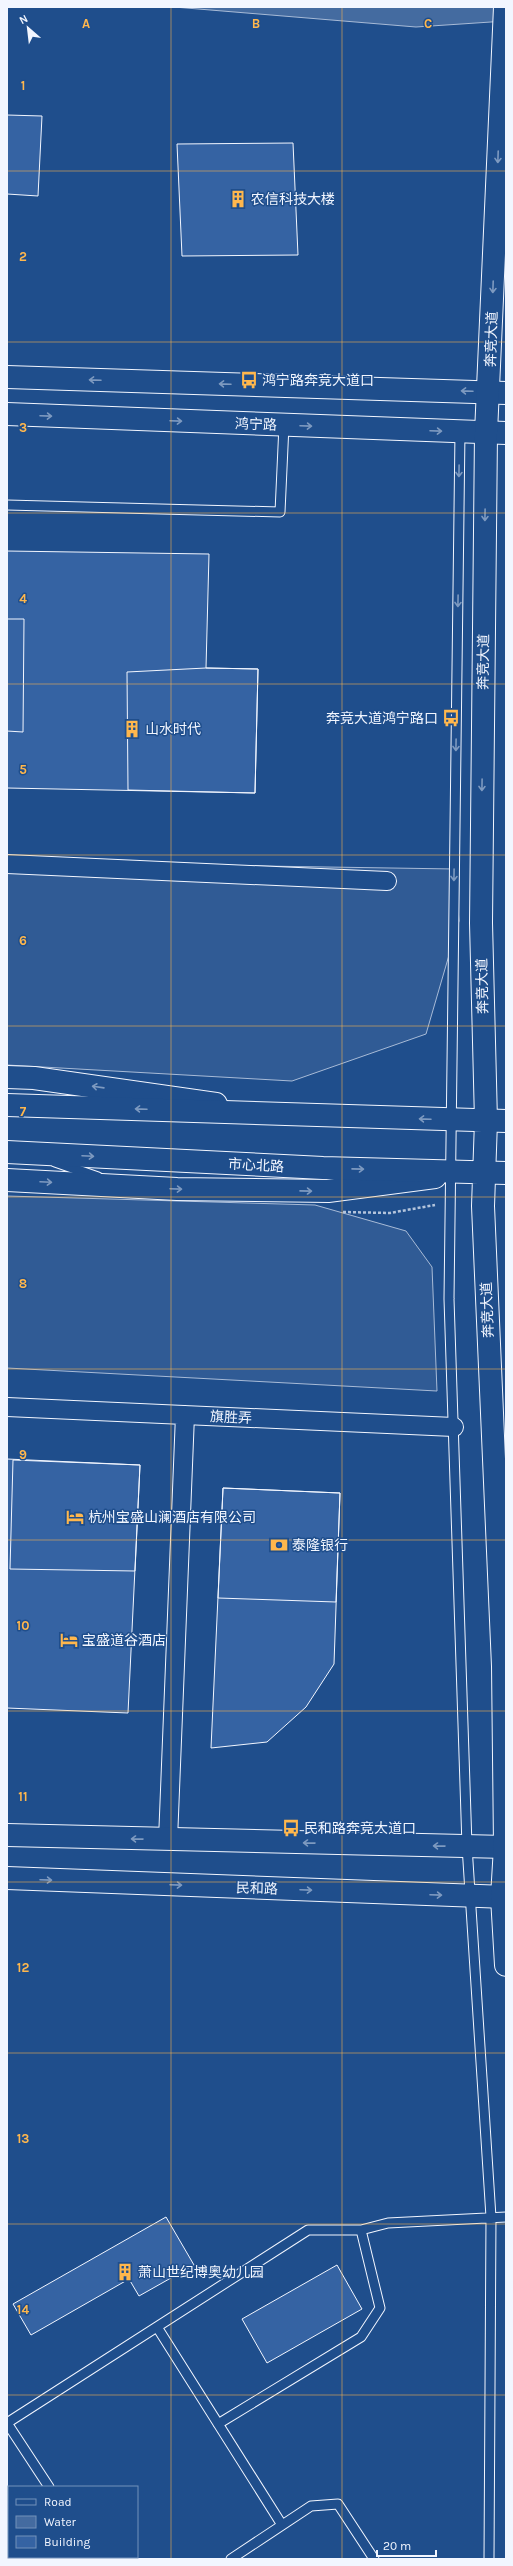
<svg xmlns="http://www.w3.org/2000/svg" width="513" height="2566" viewBox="0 0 513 2566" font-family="Karla,'Noto Sans SC',sans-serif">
<rect width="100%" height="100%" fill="#1f4e8c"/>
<path fill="#305b95" stroke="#a8bbd7" d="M 7,862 L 455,869 L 459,921 L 426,1034 L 292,1081 L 7,1065 Z
M 7,1196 L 315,1205 L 406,1231 L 432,1267 L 437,1391 L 7,1368 Z"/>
<path fill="#446ba0" stroke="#a8bbd7" d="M 174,7 L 506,7 L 506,21 L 416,27 Z"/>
<path fill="#3563a3" stroke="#f2f6ff" d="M 7,115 L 42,116 L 38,196 L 7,194 Z
M 293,143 L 298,255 L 182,256 L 177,144 Z
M 7,551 L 209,554 L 206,668 L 258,669 L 255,793 L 7,788 Z
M 7,619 L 24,619 L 23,732 L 7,731 Z
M 206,668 L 258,669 L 255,793 L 128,790 L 127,672 Z
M 7,1459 L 140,1465 L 128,1713 L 7,1708 Z
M 13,1460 L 140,1465 L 135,1571 L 10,1569 Z
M 223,1488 L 340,1493 L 336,1602 L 218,1598 Z
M 223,1488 L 340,1493 L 334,1664 L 306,1707 L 267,1742 L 211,1748 Z
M 166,2217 L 194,2265 L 139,2296 L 129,2279 L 31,2335 L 13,2304 Z
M 337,2265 L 362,2309 L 267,2363 L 242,2319 Z"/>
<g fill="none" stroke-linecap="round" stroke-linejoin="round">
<g stroke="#f2f6ff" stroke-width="11">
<path id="lane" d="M 460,432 L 449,1299 L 467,1846 L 491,2217 L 489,2559
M 7,505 L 280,512 L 284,425
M 55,1162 L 98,1177
M 157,2327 L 282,2525
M 7,2423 L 308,2230 L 361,2230 L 388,2223 L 506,2217
M 7,2423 L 49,2487
M 218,2424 L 361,2337 L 380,2308 L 361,2230
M 94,2557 L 95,2559
M 231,2559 L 311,2506 L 338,2504 L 374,2559"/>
</g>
<g stroke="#f2f6ff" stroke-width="20">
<path id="street" d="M 7,864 L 387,881
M 7,1407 L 454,1427
M 168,1840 L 185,1415"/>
</g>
<g stroke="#f2f6ff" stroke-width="24">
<path id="secondary" d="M 7,377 L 506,393
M 7,414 L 506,433
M 7,1077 L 34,1078 L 216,1104
M 7,1180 L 177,1189 L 328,1191 L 435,1177
M 7,1835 L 506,1847
M 7,1878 L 506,1897"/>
</g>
<g stroke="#f2f6ff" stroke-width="24">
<path id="primary" d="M 505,7 L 486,433 L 481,923 L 486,1121 L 483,1206 L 503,1666 L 505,1847 L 502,1897 L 506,1965
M 7,1105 L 506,1121
M 7,1152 L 323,1168 L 506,1173"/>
</g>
<path stroke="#b3c4dc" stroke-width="2.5" stroke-dasharray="3 2" stroke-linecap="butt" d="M 343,1212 L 390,1213 L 435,1205"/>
<use href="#lane" stroke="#1f4e8c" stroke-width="9"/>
<use href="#street" stroke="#1f4e8c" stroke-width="18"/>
<use href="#secondary" stroke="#1f4e8c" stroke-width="22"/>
<use href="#primary" stroke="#1f4e8c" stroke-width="22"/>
</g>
<defs><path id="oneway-shaft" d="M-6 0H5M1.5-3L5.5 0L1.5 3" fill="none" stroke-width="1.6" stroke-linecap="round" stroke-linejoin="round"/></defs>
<g stroke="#7e9ac0">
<use href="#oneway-shaft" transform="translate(498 157) rotate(92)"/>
<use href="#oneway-shaft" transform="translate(493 287) rotate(92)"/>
<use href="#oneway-shaft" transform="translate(95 380) rotate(-178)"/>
<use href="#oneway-shaft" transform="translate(225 384) rotate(-178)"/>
<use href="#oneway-shaft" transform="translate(467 391) rotate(-178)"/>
<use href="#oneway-shaft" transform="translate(46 416) rotate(2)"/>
<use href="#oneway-shaft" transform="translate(176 421) rotate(2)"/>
<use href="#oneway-shaft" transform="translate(306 426) rotate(2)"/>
<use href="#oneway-shaft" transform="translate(436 431) rotate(2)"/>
<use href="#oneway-shaft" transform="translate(459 471) rotate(91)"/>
<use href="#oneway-shaft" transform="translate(485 515) rotate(91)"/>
<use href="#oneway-shaft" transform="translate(458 601) rotate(91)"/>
<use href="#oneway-shaft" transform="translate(456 745) rotate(91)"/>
<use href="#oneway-shaft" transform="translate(482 785) rotate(91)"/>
<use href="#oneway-shaft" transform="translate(454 875) rotate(91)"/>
<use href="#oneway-shaft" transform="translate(98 1087) rotate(-172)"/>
<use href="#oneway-shaft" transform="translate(141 1109) rotate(-178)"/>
<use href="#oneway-shaft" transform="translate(425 1119) rotate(-178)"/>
<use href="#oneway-shaft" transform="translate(88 1156) rotate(3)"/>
<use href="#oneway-shaft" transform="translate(358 1169) rotate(1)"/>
<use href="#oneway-shaft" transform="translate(46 1182) rotate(3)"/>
<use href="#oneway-shaft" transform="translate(176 1189) rotate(2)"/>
<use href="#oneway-shaft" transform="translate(306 1191) rotate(1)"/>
<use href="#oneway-shaft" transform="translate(137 1839) rotate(-179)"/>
<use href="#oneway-shaft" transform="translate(309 1843) rotate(-179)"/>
<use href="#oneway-shaft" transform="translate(439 1846) rotate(-179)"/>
<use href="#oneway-shaft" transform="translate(46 1880) rotate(2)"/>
<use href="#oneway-shaft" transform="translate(176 1885) rotate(2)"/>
<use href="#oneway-shaft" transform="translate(306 1890) rotate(2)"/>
<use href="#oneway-shaft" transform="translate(436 1895) rotate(2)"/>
</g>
<path fill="none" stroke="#ffb74d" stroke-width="1" stroke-opacity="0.55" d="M 171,7 L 171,2559M 342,7 L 342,2559M 7,171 L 506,171M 7,342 L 506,342M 7,513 L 506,513M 7,684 L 506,684M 7,855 L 506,855M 7,1026 L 506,1026M 7,1197 L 506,1197M 7,1369 L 506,1369M 7,1540 L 506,1540M 7,1711 L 506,1711M 7,1882 L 506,1882M 7,2053 L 506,2053M 7,2224 L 506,2224M 7,2395 L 506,2395"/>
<defs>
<g id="building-bare" transform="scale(1.38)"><path d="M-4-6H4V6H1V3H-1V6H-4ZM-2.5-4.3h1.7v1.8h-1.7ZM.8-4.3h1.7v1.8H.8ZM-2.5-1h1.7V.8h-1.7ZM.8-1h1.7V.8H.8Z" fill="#ffb74d" stroke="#1f4e8c" stroke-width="2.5" paint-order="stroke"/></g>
<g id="bus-bare" transform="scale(1.38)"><path d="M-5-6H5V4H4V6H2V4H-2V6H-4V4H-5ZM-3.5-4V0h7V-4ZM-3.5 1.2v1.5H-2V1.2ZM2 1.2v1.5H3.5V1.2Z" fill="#ffb74d" stroke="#1f4e8c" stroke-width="2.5" paint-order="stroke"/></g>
<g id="hotel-bare" transform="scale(1.38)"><path d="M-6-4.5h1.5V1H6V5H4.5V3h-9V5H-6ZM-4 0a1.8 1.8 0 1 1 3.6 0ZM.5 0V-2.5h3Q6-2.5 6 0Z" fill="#ffb74d" stroke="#1f4e8c" stroke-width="2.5" paint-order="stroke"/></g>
<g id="bank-bare" transform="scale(1.38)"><path d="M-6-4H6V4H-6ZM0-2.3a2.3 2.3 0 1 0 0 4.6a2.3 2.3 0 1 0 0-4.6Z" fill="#ffb74d" stroke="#1f4e8c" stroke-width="2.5" paint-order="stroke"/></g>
</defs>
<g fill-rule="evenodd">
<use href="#building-bare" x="238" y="199"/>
<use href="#bus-bare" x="249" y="380"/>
<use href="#bus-bare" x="451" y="718"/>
<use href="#building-bare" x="132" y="729"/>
<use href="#hotel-bare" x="75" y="1517"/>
<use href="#bank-bare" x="279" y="1545"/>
<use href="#hotel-bare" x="69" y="1640"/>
<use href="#bus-bare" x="291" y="1828"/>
<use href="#building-bare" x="125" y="2272"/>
</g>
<g text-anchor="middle" stroke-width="3" stroke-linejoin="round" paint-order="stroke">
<g font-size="14" fill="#f2f6ff" stroke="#1f4e8c" text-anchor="start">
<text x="251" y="204">农信科技大楼</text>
<text x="262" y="385">鸿宁路奔竞大道口</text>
<text x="438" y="723" text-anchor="end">奔竞大道鸿宁路口</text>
<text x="145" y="734">山水时代</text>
<text x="88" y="1522">杭州宝盛山澜酒店有限公司</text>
<text x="292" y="1550">泰隆银行</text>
<text x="82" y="1645">宝盛道谷酒店</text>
<text x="304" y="1833">民和路奔竞大道口</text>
<text x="138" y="2277">萧山世纪博奥幼儿园</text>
</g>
<g font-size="14" fill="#f2f6ff" stroke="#1f4e8c">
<text transform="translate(491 339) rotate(-88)" y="5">奔竞大道</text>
<text transform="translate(256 424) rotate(2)" y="5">鸿宁路</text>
<text transform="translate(483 662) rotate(-89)" y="5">奔竞大道</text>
<text transform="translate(482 986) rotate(-91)" y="5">奔竞大道</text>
<text transform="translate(256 1165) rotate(3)" y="5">市心北路</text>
<text transform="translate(487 1310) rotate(-92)" y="5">奔竞大道</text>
<text transform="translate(231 1417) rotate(3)" y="5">旗胜弄</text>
<text transform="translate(257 1888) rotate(2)" y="5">民和路</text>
</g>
</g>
<g font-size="13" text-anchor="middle" font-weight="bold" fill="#ffb74d" stroke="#1f4e8c" stroke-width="3" stroke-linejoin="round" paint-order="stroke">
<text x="86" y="28">A</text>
<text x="256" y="28">B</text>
<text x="428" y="28">C</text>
<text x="23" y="90">1</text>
<text x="23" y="261">2</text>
<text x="23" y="432">3</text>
<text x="23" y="603">4</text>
<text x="23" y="774">5</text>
<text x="23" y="945">6</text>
<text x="23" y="1116">7</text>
<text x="23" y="1288">8</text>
<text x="23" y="1459">9</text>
<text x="23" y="1630">10</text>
<text x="23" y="1801">11</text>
<text x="23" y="1972">12</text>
<text x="23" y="2143">13</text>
<text x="23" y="2314">14</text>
</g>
<rect width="513" height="2566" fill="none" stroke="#f2f6ff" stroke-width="16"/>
<rect x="8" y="2486" width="130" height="72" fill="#1f4e8c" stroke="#7391ba"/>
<rect x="16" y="2499" width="20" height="6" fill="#1f4e8c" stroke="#7391ba"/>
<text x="44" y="2506" font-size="12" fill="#f2f6ff">Road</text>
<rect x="16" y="2516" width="20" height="12" fill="#446ba0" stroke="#7391ba"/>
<text x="44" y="2526" font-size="12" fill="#f2f6ff">Water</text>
<rect x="16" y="2536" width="20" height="12" fill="#3563a3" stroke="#7391ba"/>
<text x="44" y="2546" font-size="12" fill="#f2f6ff">Building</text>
<g transform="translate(28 28) rotate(332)" stroke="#1f4e8c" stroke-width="3" paint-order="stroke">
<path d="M0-3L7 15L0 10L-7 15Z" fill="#f2f6ff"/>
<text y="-6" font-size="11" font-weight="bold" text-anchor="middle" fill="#f2f6ff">N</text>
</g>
<path d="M377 2550v6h59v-6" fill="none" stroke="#f2f6ff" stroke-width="2"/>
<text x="383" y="2550" font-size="12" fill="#f2f6ff" stroke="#1f4e8c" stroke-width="3" paint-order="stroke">20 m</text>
</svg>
